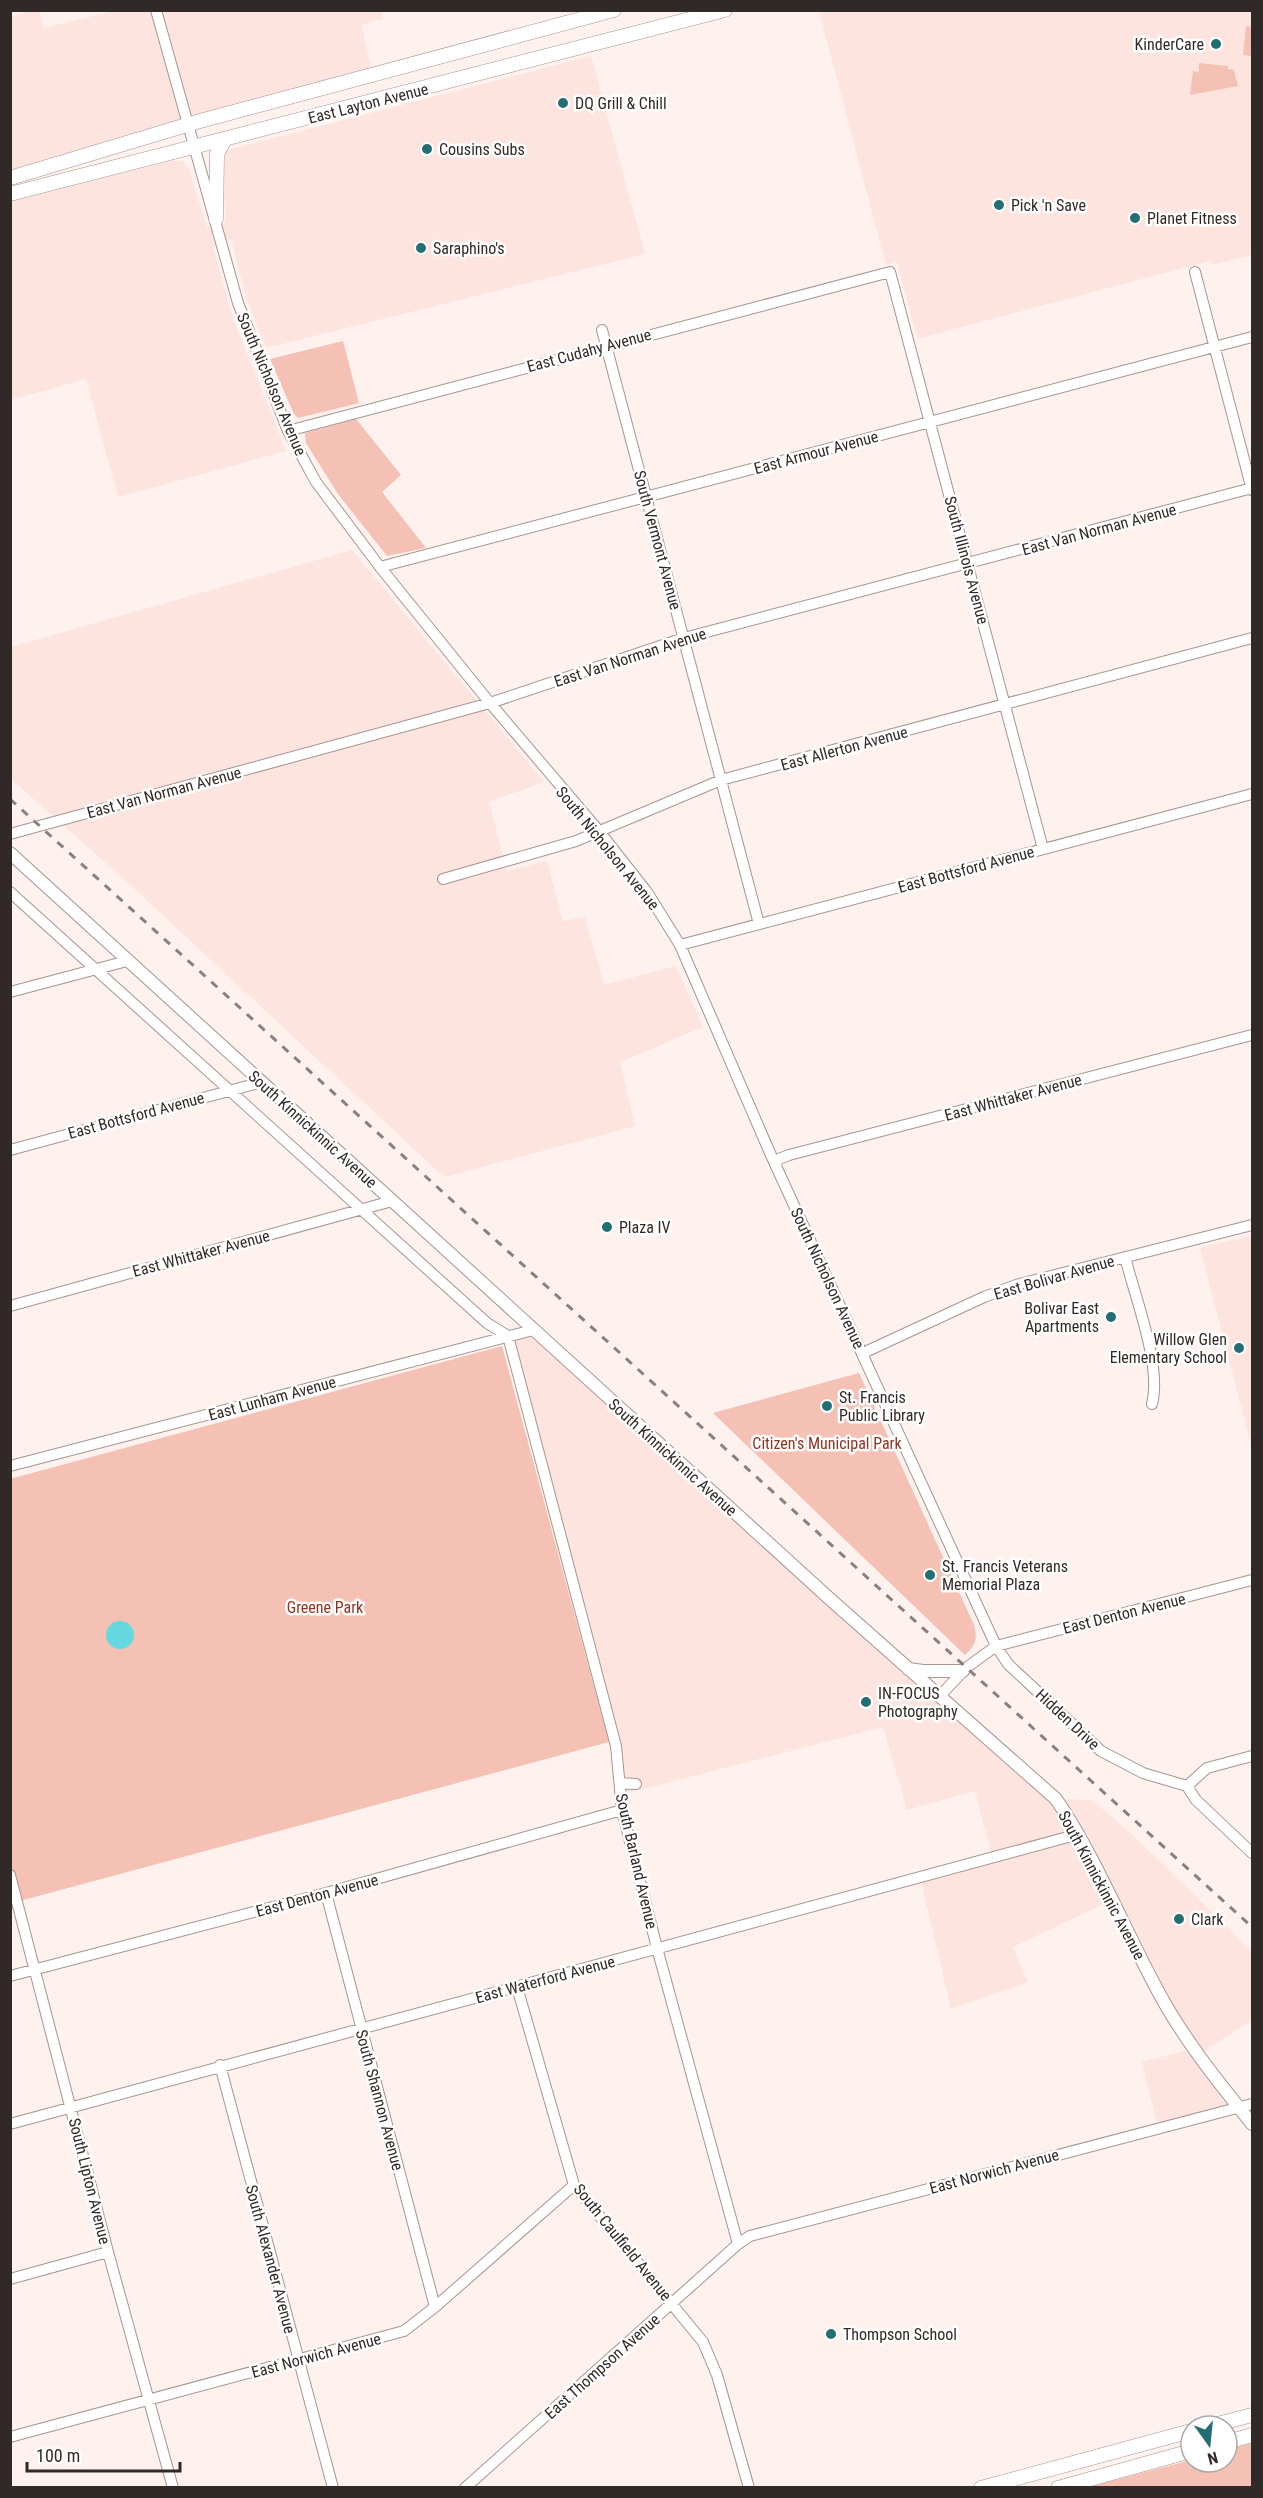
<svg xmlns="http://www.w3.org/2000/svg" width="1263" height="2498" viewBox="0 0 1263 2498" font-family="'Roboto Condensed',sans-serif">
<rect width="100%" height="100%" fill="#fef1ee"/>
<path fill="#fde4df" d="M 31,11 L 39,11 L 44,28 L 114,11 L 381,11 L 383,19 L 361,25 L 373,75 L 11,178 L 11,16 Z
M 819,11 L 1252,11 L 1252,255 L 1212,265 L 1210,261 L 920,338 L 917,337 L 897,262 L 886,265 Z
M 591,56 L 645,254 L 266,348 L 247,300 L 231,239 L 213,247 L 232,316 L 286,451 L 118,497 L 86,379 L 11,400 L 11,201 L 171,161 L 182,161 L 189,169 L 207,227 L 226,222 L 222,172 L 224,155 L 228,150 Z
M 352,550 L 544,782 L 489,802 L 507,871 L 547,861 L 563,921 L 585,917 L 604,985 L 676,966 L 703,1027 L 620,1062 L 635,1126 L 444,1177 L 125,880 L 11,779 L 11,647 Z
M 1252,1235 L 1252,1448 L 1200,1248 Z
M 533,1330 L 1056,1799 L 1092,1800 L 1136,1838 L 1252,1951 L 1252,2020 L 1198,2055 L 1238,2107 L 1252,2104 L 1252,2124 L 1238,2107 L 1158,2128 L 1142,2062 L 1193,2049 L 1112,1900 L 1013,1947 L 1028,1982 L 951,2009 L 920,1877 L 991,1853 L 975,1791 L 907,1810 L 883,1727 L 620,1795 L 619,1765 L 508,1336 Z"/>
<path fill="#f5c1b5" d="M 1246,26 L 1252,27 L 1252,56 L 1243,55 Z
M 1199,63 L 1228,66 L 1228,69 L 1234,70 L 1238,86 L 1190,95 L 1193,71 L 1199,72 Z
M 343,341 L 359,403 L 298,418 L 294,414 L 270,359 Z
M 356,419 L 401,475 L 382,492 L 426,548 L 387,556 L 338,494 L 306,443 L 305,433 Z
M 502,1346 L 609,1742 L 16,1902 L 10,1880 L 10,1479 Z
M 859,1373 L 974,1625 C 978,1639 975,1646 965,1655 L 713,1413 Z
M 1252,2443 L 1252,2487 L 1089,2487 L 1191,2460 L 1191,2462 L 1227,2462 L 1227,2450 Z"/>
<path fill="#66d9e0" d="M106 1635a14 14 0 1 1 28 0a14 14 0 1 1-28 0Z"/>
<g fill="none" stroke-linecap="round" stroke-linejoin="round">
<g stroke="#a7948f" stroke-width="12">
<path id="minor" d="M 156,10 L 238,303 L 288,431 L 304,460 L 316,482 L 380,567 L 490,703 L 599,831 L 647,892 L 680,945 L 770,1153 L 996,1646 L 1008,1664 L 1101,1751 L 1143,1773 L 1187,1786 L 1196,1800 L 1252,1853
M 1195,272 L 1252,490
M 602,330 L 759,924
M 288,431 L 890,272 L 1043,849
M 380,567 L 1252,337
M 10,834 L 490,703 L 684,638 L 1252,488
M 443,879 L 576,841 L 721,780 L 1252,638
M 10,892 L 487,1323 L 508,1336 L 616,1746 L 622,1810 L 657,1948 L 738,2244
M 680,945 L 1252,794
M 10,992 L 127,961
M 10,1150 L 262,1082
M 774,1161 L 789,1155 L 1252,1035
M 1125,1257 C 1135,1297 1162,1366 1152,1404
M 10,1306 L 392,1201
M 863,1353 L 984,1297 L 1016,1285 L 1252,1225
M 10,1466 L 533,1330
M 939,1697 L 966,1668 L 996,1646 L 1252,1580
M 620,1783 L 636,1784
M 1187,1786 L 1207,1768 L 1252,1756
M 10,1875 L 108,2252 L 173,2488
M 326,1893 L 435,2307
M 10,1976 L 326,1893 L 622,1810
M 517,1987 L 574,2185 L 703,2342 L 717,2375 L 749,2488
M 220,2065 L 333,2488
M 10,2124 L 1079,1834
M 10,2279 L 108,2252
M 10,2437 L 404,2331 L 435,2307 L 574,2185
M 465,2488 L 738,2244 L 750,2236 L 1252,2104"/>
</g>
<g stroke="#a7948f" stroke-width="14">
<path id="tertiary" d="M 10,853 L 831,1600 L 1056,1799 C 1099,1862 1126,1935 1164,2002 C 1189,2046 1221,2085 1252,2124
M 908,1669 L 923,1671 L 963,1671"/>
</g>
<g stroke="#a7948f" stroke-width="15">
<path id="secondary" d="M 10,178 L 200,121 L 614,10
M 10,194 L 725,10
M 216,219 L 217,154 L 224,141
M 1210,2426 L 1252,2415
M 1227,2442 L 1252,2435
M 981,2488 L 1191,2431
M 1058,2488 L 1191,2451"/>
</g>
<use href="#minor" stroke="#fff" stroke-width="10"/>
<use href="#tertiary" stroke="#fff" stroke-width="12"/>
<use href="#secondary" stroke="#fff" stroke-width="14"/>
<path stroke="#8a807e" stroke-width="3" stroke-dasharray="8 8" stroke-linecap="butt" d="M 10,799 L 1252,1927"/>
</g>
<g fill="#226e72" stroke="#fff" stroke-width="2">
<circle cx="1216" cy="44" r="6"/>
<circle cx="563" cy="103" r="6"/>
<circle cx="427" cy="149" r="6"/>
<circle cx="999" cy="205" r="6"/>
<circle cx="1135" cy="218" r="6"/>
<circle cx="421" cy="248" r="6"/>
<circle cx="607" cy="1227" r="6"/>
<circle cx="1111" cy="1317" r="6"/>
<circle cx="1239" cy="1348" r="6"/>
<circle cx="827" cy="1406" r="6"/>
<circle cx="930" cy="1575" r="6"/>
<circle cx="866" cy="1702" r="6"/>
<circle cx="1179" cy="1919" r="6"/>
<circle cx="831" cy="2334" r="6"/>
</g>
<g text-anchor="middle" stroke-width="5" stroke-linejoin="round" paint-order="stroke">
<g font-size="16" fill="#312927" stroke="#fff" text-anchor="start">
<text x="1204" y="50" text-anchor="end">KinderCare</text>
<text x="575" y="109">DQ Grill &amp; Chill</text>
<text x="439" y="155">Cousins Subs</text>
<text x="1011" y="211">Pick 'n Save</text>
<text x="1147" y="224">Planet Fitness</text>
<text x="433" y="254">Saraphino's</text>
<text x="619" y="1233">Plaza IV</text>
<text x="1099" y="1314" text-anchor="end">Bolivar East<tspan x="1099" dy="18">Apartments</tspan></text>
<text x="1227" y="1345" text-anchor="end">Willow Glen<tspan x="1227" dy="18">Elementary School</tspan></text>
<text x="839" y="1403">St. Francis<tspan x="839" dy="18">Public Library</tspan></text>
<text x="942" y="1572">St. Francis Veterans<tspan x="942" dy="18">Memorial Plaza</tspan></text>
<text x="878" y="1699">IN-FOCUS<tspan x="878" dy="18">Photography</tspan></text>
<text x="1191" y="1925">Clark</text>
<text x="843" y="2340">Thompson School</text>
</g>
<g font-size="16" fill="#312927" stroke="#fff">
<text transform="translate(368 103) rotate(-14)" y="6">East Layton Avenue</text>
<text transform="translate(589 350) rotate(-15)" y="6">East Cudahy Avenue</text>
<text transform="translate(272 384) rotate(67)" y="6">South Nicholson Avenue</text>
<text transform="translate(816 452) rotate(-15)" y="6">East Armour Avenue</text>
<text transform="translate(1099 529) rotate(-15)" y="6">East Van Norman Avenue</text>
<text transform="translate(658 540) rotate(75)" y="6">South Vermont Avenue</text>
<text transform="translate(967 560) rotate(75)" y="6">South Illinois Avenue</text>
<text transform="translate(630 657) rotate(-18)" y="6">East Van Norman Avenue</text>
<text transform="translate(844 748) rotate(-15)" y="6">East Allerton Avenue</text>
<text transform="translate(164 792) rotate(-15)" y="6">East Van Norman Avenue</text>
<text transform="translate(608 848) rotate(51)" y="6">South Nicholson Avenue</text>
<text transform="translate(966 869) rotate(-15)" y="6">East Bottsford Avenue</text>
<text transform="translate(1013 1097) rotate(-15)" y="6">East Whittaker Avenue</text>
<text transform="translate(136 1115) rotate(-15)" y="6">East Bottsford Avenue</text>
<text transform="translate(313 1129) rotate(42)" y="6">South Kinnickinnic Avenue</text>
<text transform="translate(201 1253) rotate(-15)" y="6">East Whittaker Avenue</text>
<text transform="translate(1054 1277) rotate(-16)" y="6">East Bolivar Avenue</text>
<text transform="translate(828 1278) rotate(65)" y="6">South Nicholson Avenue</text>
<text transform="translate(272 1398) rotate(-15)" y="6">East Lunham Avenue</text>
<text transform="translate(673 1457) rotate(42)" y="6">South Kinnickinnic Avenue</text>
<text transform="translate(1124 1613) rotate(-14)" y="6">East Denton Avenue</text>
<text transform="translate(1068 1719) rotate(43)" y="6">Hidden Drive</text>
<text transform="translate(637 1861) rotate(77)" y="6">South Barland Avenue</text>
<text transform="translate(1102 1885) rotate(62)" y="6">South Kinnickinnic Avenue</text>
<text transform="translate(317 1895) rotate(-15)" y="6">East Denton Avenue</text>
<text transform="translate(545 1979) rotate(-15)" y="6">East Waterford Avenue</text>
<text transform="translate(380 2100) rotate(75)" y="6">South Shannon Avenue</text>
<text transform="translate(994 2171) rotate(-15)" y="6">East Norwich Avenue</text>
<text transform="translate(90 2181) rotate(76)" y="6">South Lipton Avenue</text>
<text transform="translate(623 2242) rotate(51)" y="6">South Caulfield Avenue</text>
<text transform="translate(271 2259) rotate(75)" y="6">South Alexander Avenue</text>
<text transform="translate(316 2355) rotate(-15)" y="6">East Norwich Avenue</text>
<text transform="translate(602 2366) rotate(-42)" y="6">East Thompson Avenue</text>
</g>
<g font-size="16" fill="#92321f" stroke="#fff">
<text x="827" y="1449">Citizen's Municipal Park</text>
<text x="325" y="1613">Greene Park</text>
</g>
</g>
<rect width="1263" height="2498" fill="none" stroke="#312927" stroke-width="24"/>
<g transform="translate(1209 2444) rotate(165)"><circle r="28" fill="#ffffff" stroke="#ada9a9" stroke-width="1.5"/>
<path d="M0-4.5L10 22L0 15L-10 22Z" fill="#226e72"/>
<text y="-9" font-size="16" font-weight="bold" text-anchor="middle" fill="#312927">N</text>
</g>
<path d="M27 2462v9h153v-9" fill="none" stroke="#312927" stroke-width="3"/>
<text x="36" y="2462" font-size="18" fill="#312927" stroke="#ffffff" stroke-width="4.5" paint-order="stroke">100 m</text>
</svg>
